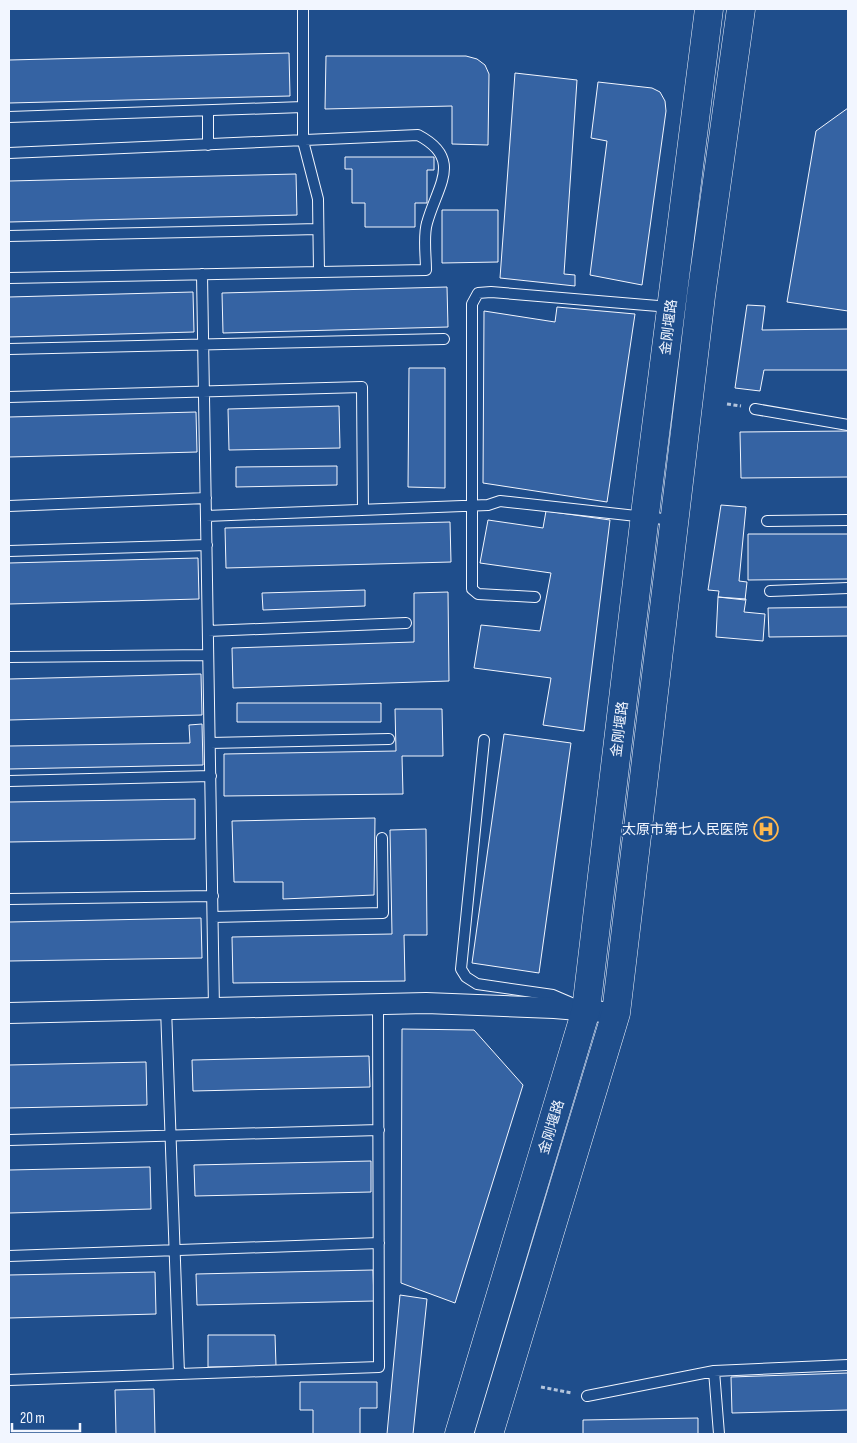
<svg xmlns="http://www.w3.org/2000/svg" width="857" height="1443" viewBox="0 0 857 1443" font-family="'Sofia Sans Condensed','Noto Sans SC',sans-serif">
<rect width="100%" height="100%" fill="#1f4e8c"/>
<path fill="#3563a3" stroke="#f2f6ff" d="M 289,53 L 290,96 L 9,103 L 9,60 Z
M 326,56 L 466,56 L 477,59 L 485,65 L 489,74 L 488,145 L 452,144 L 452,106 L 325,109 Z
M 515,73 L 577,80 L 564,274 L 575,275 L 575,286 L 500,278 Z
M 598,82 L 652,88 L 660,92 L 665,101 L 666,111 L 642,285 L 590,275 L 607,141 L 591,138 Z
M 848,108 L 848,311 L 787,302 L 816,131 Z
M 345,157 L 434,157 L 434,170 L 427,170 L 427,203 L 415,203 L 415,227 L 365,227 L 365,203 L 352,203 L 352,169 L 345,169 Z
M 296,174 L 297,215 L 9,222 L 9,181 Z
M 442,210 L 498,210 L 498,262 L 442,263 Z
M 447,287 L 448,327 L 223,333 L 222,293 Z
M 193,292 L 194,332 L 9,337 L 9,297 Z
M 747,305 L 765,306 L 762,330 L 848,329 L 848,370 L 764,370 L 760,391 L 735,388 Z
M 557,307 L 635,314 L 607,502 L 483,483 L 484,311 L 555,322 Z
M 409,368 L 445,368 L 445,488 L 408,487 Z
M 339,406 L 340,448 L 229,450 L 228,409 Z
M 196,412 L 197,452 L 9,457 L 9,417 Z
M 848,431 L 848,477 L 741,478 L 740,432 Z
M 337,466 L 337,485 L 236,487 L 236,467 Z
M 721,505 L 746,507 L 739,581 L 747,582 L 745,600 L 718,597 L 719,591 L 708,590 Z
M 546,511 L 610,520 L 584,731 L 543,725 L 551,678 L 474,668 L 481,625 L 540,631 L 551,573 L 480,563 L 488,520 L 543,528 Z
M 450,522 L 451,562 L 226,568 L 225,528 Z
M 748,534 L 848,534 L 848,579 L 748,580 Z
M 198,558 L 199,599 L 9,604 L 9,563 Z
M 365,590 L 365,606 L 263,610 L 262,593 Z
M 448,592 L 449,681 L 233,688 L 232,648 L 414,642 L 414,593 Z
M 718,597 L 746,599 L 744,612 L 765,614 L 763,641 L 716,637 Z
M 848,607 L 848,636 L 769,637 L 768,608 Z
M 201,674 L 202,715 L 9,720 L 9,679 Z
M 237,703 L 381,703 L 381,722 L 237,722 Z
M 395,709 L 442,709 L 443,756 L 402,756 L 403,794 L 224,796 L 224,754 L 396,751 Z
M 202,724 L 203,765 L 9,769 L 9,746 L 190,743 L 189,725 Z
M 504,734 L 571,743 L 539,973 L 472,963 Z
M 195,799 L 195,839 L 9,842 L 9,802 Z
M 375,818 L 374,895 L 283,899 L 283,882 L 234,882 L 232,821 Z
M 426,829 L 427,935 L 404,935 L 405,981 L 233,983 L 232,937 L 392,934 L 390,830 Z
M 201,918 L 202,958 L 9,961 L 9,922 Z
M 402,1029 L 474,1030 L 523,1085 L 455,1303 L 401,1283 Z
M 369,1056 L 370,1087 L 193,1091 L 192,1060 Z
M 146,1062 L 147,1105 L 9,1108 L 9,1065 Z
M 371,1161 L 371,1192 L 195,1196 L 194,1165 Z
M 150,1167 L 151,1209 L 9,1213 L 9,1170 Z
M 373,1270 L 374,1301 L 197,1305 L 196,1274 Z
M 155,1272 L 156,1314 L 9,1318 L 9,1275 Z
M 400,1295 L 427,1299 L 413,1434 L 387,1434 Z
M 208,1335 L 275,1335 L 276,1366 L 208,1367 Z
M 848,1373 L 848,1410 L 732,1413 L 731,1377 Z
M 300,1382 L 377,1382 L 377,1408 L 360,1408 L 360,1434 L 313,1434 L 313,1410 L 300,1410 Z
M 154,1389 L 155,1434 L 116,1434 L 115,1390 Z
M 698,1418 L 698,1434 L 583,1434 L 583,1420 Z"/>
<g fill="none" stroke-linecap="round" stroke-linejoin="round">
<g stroke="#f2f6ff" stroke-width="12">
<path id="service" d="M 303,9 L 303,141 L 318,199 L 319,272
M 208,111 L 208,145
M 9,117 L 303,107
M 9,153 L 418,135 C 464,159 437,186 427,223 C 423,236 426,255 426,270 L 9,278
M 9,236 L 318,229
M 202,274 L 214,1009
M 9,349 L 444,339
M 9,397 L 362,387 L 363,510
M 755,409 L 848,425
M 9,506 L 206,498
M 206,516 L 488,505 L 500,501 L 673,520
M 767,521 L 848,520
M 9,551 L 207,545
M 770,591 L 848,588
M 535,597 L 478,594 L 472,589 L 472,304 L 478,293 L 491,292 L 670,307
M 208,631 L 406,623
M 9,657 L 208,655
M 484,740 L 461,969 L 466,977 L 477,984 L 553,995 L 574,1004
M 210,743 L 389,739
M 9,781 L 211,776
M 9,899 L 213,896
M 213,917 L 383,913 L 382,838
M 9,1140 L 379,1130
M 9,1256 L 379,1243
M 714,1371 L 719,1434
M 179,1374 L 379,1367 L 378,1004
M 9,1380 L 179,1374 L 166,1008
M 587,1396 L 714,1371 L 848,1365"/>
</g>
<g stroke="#f2f6ff" stroke-width="22">
<path id="minor" d="M 9,1013 L 426,1003 L 554,1008 L 616,1013"/>
</g>
<g stroke="#f2f6ff" stroke-width="29">
<path id="secondary" d="M 459,1434 L 586,1010 L 647,498 L 709,9
M 489,1434 L 616,1013 L 701,296 L 741,9"/>
</g>
<path stroke="#b3c4dc" stroke-width="3" stroke-dasharray="4 2.5" stroke-linecap="butt" d="M 727,404 L 741,406
M 541,1387 L 572,1393"/>
<use href="#service" stroke="#1f4e8c" stroke-width="10"/>
<use href="#minor" stroke="#1f4e8c" stroke-width="20"/>
<use href="#secondary" stroke="#1f4e8c" stroke-width="28"/>
</g>
<defs>
<g id="hospital-ring" transform="scale(1.25)"><circle r="9.5" fill="#1f4e8c" stroke="#ffb74d" stroke-width="1.5"/><path d="M-5-5h3v3.5h4V-5h3V5h-3V1.5h-4V5h-3Z" fill="#ffb74d"/></g>
</defs>
<g fill-rule="evenodd">
<use href="#hospital-ring" x="766" y="829"/>
</g>
<g text-anchor="middle" stroke-width="4" stroke-linejoin="round" paint-order="stroke">
<g font-size="14" fill="#f2f6ff" stroke="#1f4e8c">
<text transform="translate(668 327) rotate(-83)" y="5">金刚堰路</text>
<text transform="translate(619 729) rotate(-83)" y="5">金刚堰路</text>
<text transform="translate(551 1127) rotate(-73)" y="5">金刚堰路</text>
</g>
<g font-size="14" fill="#f2f6ff" stroke="#1f4e8c" text-anchor="end">
<text x="748" y="834">太原市第七人民医院</text>
</g>
</g>
<rect width="857" height="1443" fill="none" stroke="#f2f6ff" stroke-width="20"/>
<path d="M12 1423v8h68v-8" fill="none" stroke="#f2f6ff" stroke-width="2.5"/>
<text x="20" y="1423" font-size="15" fill="#f2f6ff" stroke="#1f4e8c" stroke-width="4" paint-order="stroke">20 m</text>
</svg>
